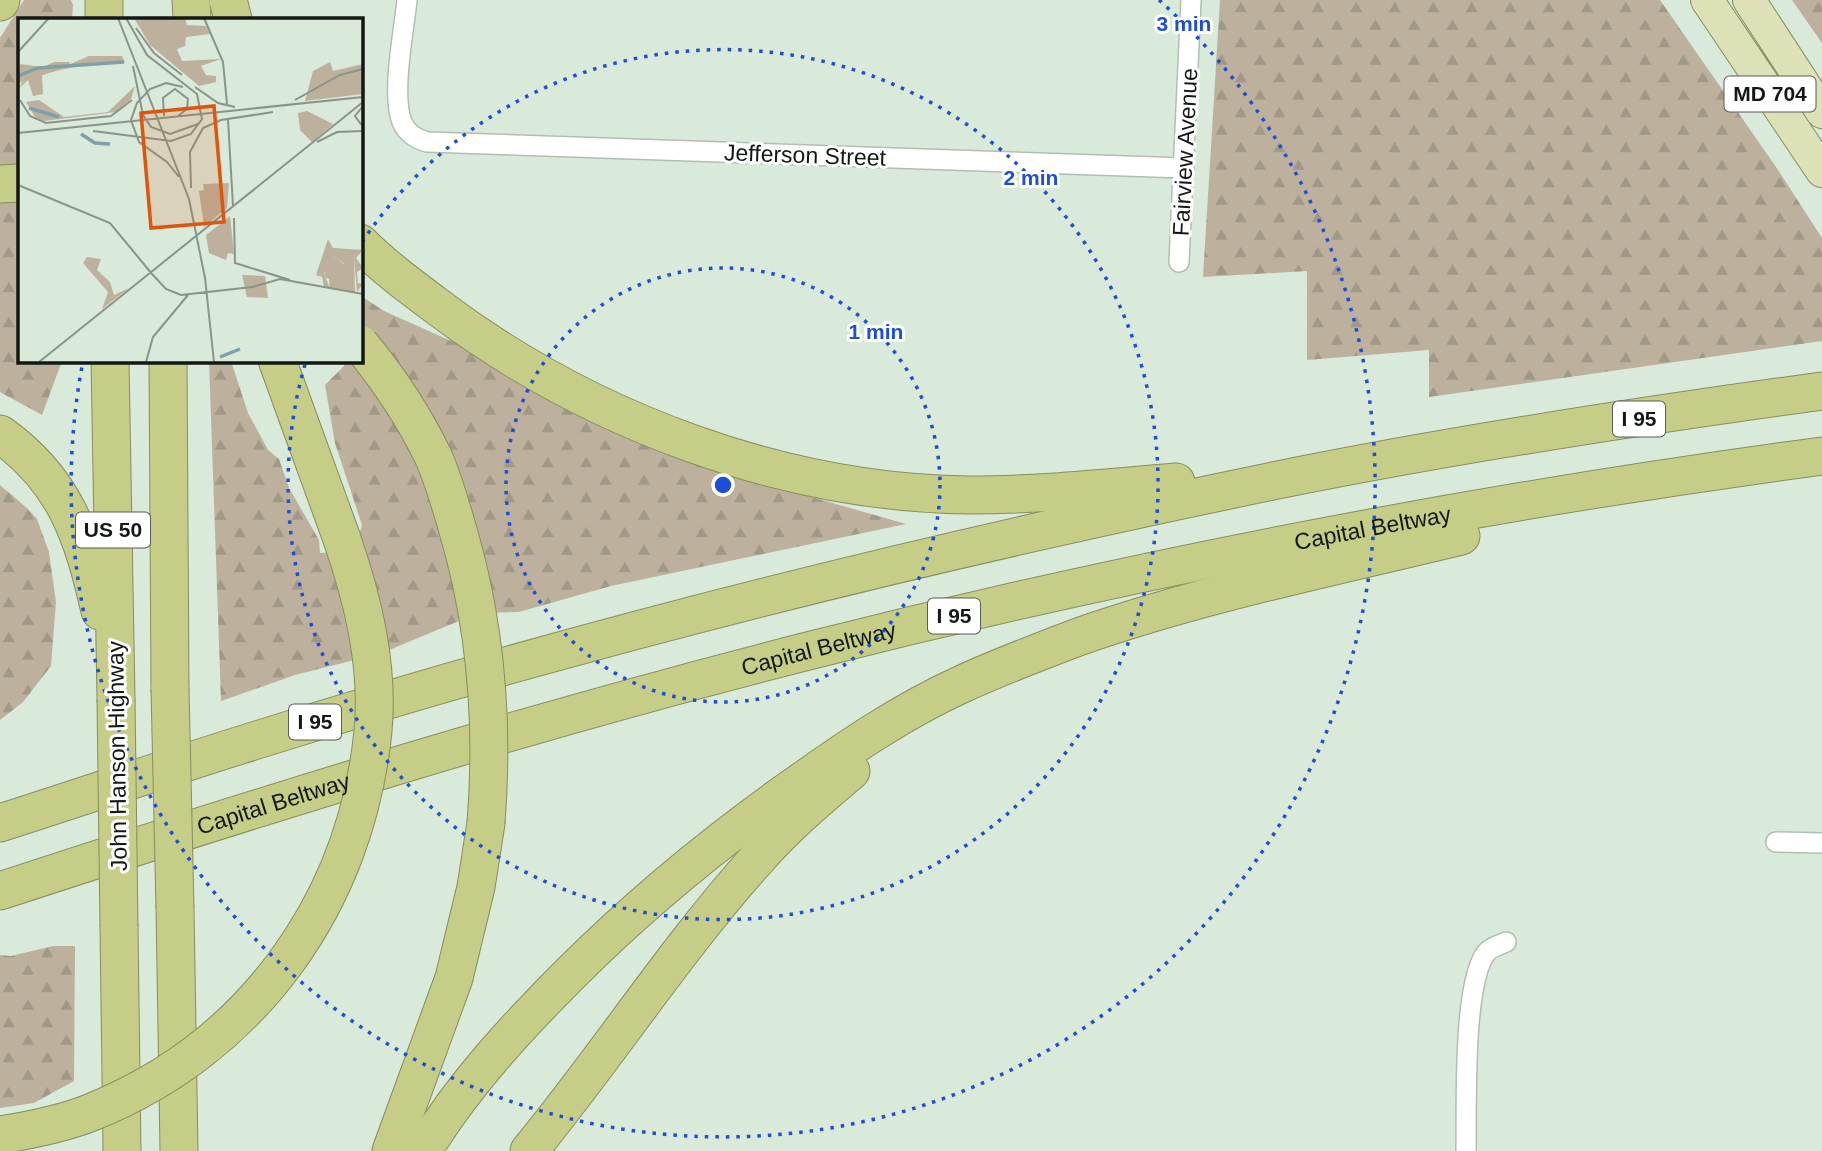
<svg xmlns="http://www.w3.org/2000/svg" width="1822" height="1151" viewBox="0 0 1822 1151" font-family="Helvetica,sans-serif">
<defs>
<pattern id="forest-firs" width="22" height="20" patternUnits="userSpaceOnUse" patternTransform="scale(1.75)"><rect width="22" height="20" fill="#bdb19e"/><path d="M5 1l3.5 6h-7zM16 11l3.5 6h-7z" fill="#a19887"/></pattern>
</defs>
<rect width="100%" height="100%" fill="#d9e9da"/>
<path fill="url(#forest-firs)" d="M 24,0 L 71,0 L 73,5 L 72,19 L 19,19 L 19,360 L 62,361 L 42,415 L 0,392 L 0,38 Z
M 1220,0 L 1660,0 L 1776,167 L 1822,238 L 1822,341 L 1429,397 L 1429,350 L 1307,360 L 1307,271 L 1203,277 Z
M 1792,0 L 1822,0 L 1822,43 Z
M 361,296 L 384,311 L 478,353 L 717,470 L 906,524 L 611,586 L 519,612 L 478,613 L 382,653 L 295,675 L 221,701 L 209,361 L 231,361 L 248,413 L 268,450 L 279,459 L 289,488 L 319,540 L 320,553 L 335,552 L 358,539 L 362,525 L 335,443 L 325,385 L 344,366 L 344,361 L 360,360 Z
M 0,485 L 27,508 L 37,519 L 49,552 L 56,602 L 51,666 L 23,702 L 0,720 Z
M 53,946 L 75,946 L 74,1081 L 34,1103 L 0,1108 L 0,955 L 11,956 Z"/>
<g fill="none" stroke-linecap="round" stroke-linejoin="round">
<g stroke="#b0bfb1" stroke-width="22">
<path id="street" d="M 407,0 C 404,31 391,94 402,122 C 406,132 416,139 427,142 L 1184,168
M 1179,262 L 1191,0
M 1776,842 L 1822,843
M 1466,1151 C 1467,1110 1462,981 1487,952 C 1491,947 1500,945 1506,942"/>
</g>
<g stroke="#868e5e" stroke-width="34">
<path id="primary" d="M 1707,0 L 1822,171
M 1749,0 L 1822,112"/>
</g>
<g stroke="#868e5e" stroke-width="39">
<g id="highway">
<path d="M 104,0 L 104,19"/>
<path d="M 191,0 L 192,19"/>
<path d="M 228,0 L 233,19"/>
<path d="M 0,2 L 1,0"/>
<path d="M 0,184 L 19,183"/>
<path d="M 360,243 C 385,268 414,289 442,310 C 591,421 783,493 969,495 C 1038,495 1107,488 1176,482"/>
<path d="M 110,360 L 116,699"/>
<path d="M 168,360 L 170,689"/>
<path d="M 277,360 L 342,539"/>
<path d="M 0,434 C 65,480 83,536 100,611"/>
<path d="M 0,823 C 87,795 173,766 260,739 C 592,635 932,551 1273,481 C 1455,444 1639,416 1822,391"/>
<path id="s1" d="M 0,891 C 266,804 533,721 804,652 C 1139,567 1480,502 1822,456"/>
<path d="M 175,908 L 179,1151"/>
<path d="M 119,927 L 122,1151"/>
<path d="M 391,1151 L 454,978 L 476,887 L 486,823"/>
<path d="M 423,1151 C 463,1085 516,1028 570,974 C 640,904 714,843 795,786 C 847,749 901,712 960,685 C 999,667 1041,651 1081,636 C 1205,593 1334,567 1461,536"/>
<path d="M 529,1151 C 608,1055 675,950 758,858 C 786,826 819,798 851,771"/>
</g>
</g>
<use href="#street" stroke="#fff" stroke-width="19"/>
<use href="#primary" stroke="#dce1b7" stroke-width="32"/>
<use href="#highway" stroke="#c5cd87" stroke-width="37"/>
<g stroke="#868e5e" stroke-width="39" stroke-linecap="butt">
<path id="highway-bridge" d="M 360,344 C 389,379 413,415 433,456 C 443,478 450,503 457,527 C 486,624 494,722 486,823
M 170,689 L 175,908
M 116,699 L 119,927
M 0,1135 C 31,1130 63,1124 92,1112 C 253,1047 356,902 373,731 C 379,665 363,600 342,539"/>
</g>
<use href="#highway-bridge" stroke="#c5cd87" stroke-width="37"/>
</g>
<g fill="none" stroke="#1d4ed8" stroke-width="3.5" stroke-dasharray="3.5 7">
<circle cx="723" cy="485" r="217"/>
<path d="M362 242A435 435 0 1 1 306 361"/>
<path d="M1159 0A652 652 0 1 1 83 361"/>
</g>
<g text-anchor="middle" stroke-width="6" stroke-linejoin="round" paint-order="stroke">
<g fill="#fff" stroke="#595d5a" stroke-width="2">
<rect x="1724.5" y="76.5" width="91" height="35" rx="5"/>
<rect x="1613" y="401.5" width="52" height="35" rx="5"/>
<rect x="76" y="512.5" width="74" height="35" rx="5"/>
<rect x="928" y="598.5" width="52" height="35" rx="5"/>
<rect x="289" y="704.5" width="52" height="35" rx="5"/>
</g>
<g font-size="21" font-weight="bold" fill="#121813">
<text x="1770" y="101">MD 704</text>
<text x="1639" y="426">I 95</text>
<text x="113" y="537">US 50</text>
<text x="954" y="623">I 95</text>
<text x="315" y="729">I 95</text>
</g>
<g font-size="23" fill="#121813" stroke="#fff">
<text transform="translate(1185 152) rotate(-87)" y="8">Fairview Avenue</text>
<text transform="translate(805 155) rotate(2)" y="8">Jefferson Street</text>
<text dy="8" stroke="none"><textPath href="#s1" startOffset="1421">Capital Beltway</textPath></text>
<text dy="8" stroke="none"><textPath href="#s1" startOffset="854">Capital Beltway</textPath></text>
<text transform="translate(117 756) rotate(-91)" y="8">John Hanson Highway</text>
<text dy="8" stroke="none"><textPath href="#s1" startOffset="287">Capital Beltway</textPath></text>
</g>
</g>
<g transform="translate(18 18)">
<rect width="345" height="345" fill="#d9e9da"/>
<path d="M 116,0 L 167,0 L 169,7 L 188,8 L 192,16 L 168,19 L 167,28 L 159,31 L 164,43 L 203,41 L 183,48 L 188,57 L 198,58 L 198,64 L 181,68 L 132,27 ZM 71,38 L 104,38 L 107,45 L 79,44 L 33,54 ZM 312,44 L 315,53 L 345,46 L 345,76 L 287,83 L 295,53 ZM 24,57 L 25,76 L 15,78 L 10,62 L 0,71 L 7,60 ZM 117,68 L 113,81 L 98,94 L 26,103 L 17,99 L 8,84 L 21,82 L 46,99 L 90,94 ZM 289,93 L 315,106 L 294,124 L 282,112 L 280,95 ZM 211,165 L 209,190 L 186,209 L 181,173 L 186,172 L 185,166 ZM 212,198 L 216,236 L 210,235 L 208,242 L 191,235 L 188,217 ZM 310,221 L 315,230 L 345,232 L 338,240 L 345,250 L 339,254 L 340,265 L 345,266 L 339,274 L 336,239 L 327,246 L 317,239 L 311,245 L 306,256 L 312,270 L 306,269 L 304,259 L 298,257 ZM 69,239 L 83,241 L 79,252 L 92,264 L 96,277 L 111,270 L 84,291 L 90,274 L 65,245 ZM 224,257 L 247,258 L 250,280 L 229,279 Z" fill="#bdb19e"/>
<path d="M 36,44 L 52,44 L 50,49 L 0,65 L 2,46 L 25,49 Z" fill="#bdb19e"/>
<path d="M 329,238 L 336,239 L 337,274 L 312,271 L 311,261 L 306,259 L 309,246 L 317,239 L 326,246 Z" fill="#bdb19e"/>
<path fill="none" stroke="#7ea0aa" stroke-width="3.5" d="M 0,58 L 20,50 L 106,44M 11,90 L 41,99M 63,116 L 77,125 L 92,126M 202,339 L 222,331"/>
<path fill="none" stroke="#89958a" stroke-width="2" d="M 100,0 L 171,181 L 187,260 L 196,344M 186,0 L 205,44 L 209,86M 118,10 L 136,35 L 164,57M 0,34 L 31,0M 115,48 L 125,97 L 133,109 L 152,116 L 180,106M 177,69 L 200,85 L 217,89M 2,82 L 12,98 L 28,105 L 93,98 L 114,82M 277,82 L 322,57 L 345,51M 345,88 L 337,98 L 345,109M 146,98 L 145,80 L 157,71 L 170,81 L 169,91 L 160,98M 210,102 L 215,188M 75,113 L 153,123 L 173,116 L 184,101 L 179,76 L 129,37 L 108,0M 0,115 L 345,79M 299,124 L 319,114 L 345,113M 161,159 L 149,144 L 121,124 L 113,102 L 119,85 L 132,71 L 148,65 L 165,69M 0,167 L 92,205 L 134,256M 173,170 L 172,134 L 185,110 L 203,102 L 255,94M 216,200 L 217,245 L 272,262M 134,256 L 148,271 L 163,277 L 234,269 L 262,261 L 345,276M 21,344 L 345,84M 128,344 L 135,319 L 170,277"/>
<path fill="#dd560c" fill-opacity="0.15" stroke="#dd560c" stroke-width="3.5" d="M 196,88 L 206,204 L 133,210 L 123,95 Z"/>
<rect width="345" height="345" fill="none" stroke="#121813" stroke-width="3.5"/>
</g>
<circle cx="723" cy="485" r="10" fill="#1d4ed8" stroke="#fff" stroke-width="3.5"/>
<g font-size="21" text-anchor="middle" font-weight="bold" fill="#1d4ed8" stroke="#fff" stroke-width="6" stroke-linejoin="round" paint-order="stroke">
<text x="1184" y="31">3 min</text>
<text x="1031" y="185">2 min</text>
<text x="876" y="339">1 min</text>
</g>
</svg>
